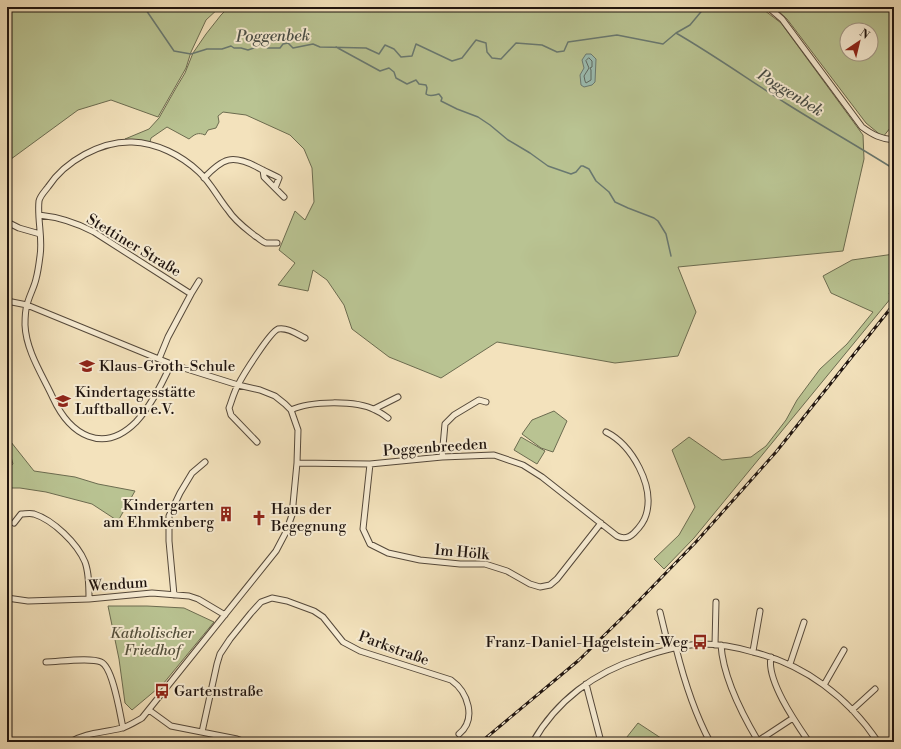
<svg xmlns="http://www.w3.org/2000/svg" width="901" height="749" viewBox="0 0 901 749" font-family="'Libre Bodoni',serif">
<rect width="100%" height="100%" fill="#f3e2bc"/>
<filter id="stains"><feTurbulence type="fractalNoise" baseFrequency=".005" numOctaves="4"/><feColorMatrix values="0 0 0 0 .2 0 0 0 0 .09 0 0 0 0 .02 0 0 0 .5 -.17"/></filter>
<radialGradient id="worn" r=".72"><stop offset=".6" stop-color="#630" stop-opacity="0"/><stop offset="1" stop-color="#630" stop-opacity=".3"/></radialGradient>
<path fill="#b9c392" stroke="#6c6c50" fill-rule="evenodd" d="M 7,7 L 220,7 L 206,20 L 191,52 L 186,68 L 158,117 L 111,100 L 78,110 L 7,162 Z
M 229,7 L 760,7 L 781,23 L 863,135 L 864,159 L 843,251 L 678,267 L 696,312 L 678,356 L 615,363 L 497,342 L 441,378 L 389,357 L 352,329 L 344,305 L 327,280 L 313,270 L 308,291 L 278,285 L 295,263 L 279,250 L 295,211 L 305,220 L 314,202 L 312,168 L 304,149 L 290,135 L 246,115 L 223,112 L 218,116 L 219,122 L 216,128 L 208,130 L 205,135 C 198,132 195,134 189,139 L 167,127 L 151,138 L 150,142 L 125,139 L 149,129 L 159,118 L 176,88 L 185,73 L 193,53 L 206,34 L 221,15 Z
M 774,7 L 785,7 L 787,9 L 796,9 L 797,7 L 894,7 L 894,123 L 883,137 L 866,123 L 787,19 ZM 847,30 L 871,30 L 871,54 L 847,54 Z
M 894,254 L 894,288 L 889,293 L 891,298 L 694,538 L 664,569 L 654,559 L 679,535 L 695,507 L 672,450 L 689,437 L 722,460 L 751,457 L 766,446 L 786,420 L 797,400 L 820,369 L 847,344 L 873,312 L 831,293 L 823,276 L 852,260 Z
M 554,411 L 567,421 L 553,452 L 541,448 L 522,434 L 532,420 Z
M 7,437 L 34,471 L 75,477 L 98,484 L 135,491 L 118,521 L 92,504 L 46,492 L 20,488 L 7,488 L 7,468 L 13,464 L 7,443 Z
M 521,437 L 545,451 L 537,464 L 514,450 Z
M 108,606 L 147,606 L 184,608 L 214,622 L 163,684 L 132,710 L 125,703 L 119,659 Z
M 638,723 L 667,742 L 623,742 Z"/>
<path fill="#9bbdb2" stroke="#697971" d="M 586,54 L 591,54 L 596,59 L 595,82 L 592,85 L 584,87 L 581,85 L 580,75 L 584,68 L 582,60 Z"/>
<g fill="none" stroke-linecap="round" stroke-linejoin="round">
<path stroke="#5d6860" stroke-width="1" d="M 589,58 L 592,61 L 592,67 L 590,68 L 591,70 L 591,80 L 586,83 L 585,81 L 584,76 L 589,68 L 586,61 Z"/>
<path stroke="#697971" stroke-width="1.5" d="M 144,7 L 174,51 L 191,54 L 207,49 L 222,49 L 231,46 L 234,48 L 241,48 L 248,50 L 263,45 L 268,48 L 280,48 L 283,44 L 288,43 L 293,48 L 313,44 L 320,47 L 366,48 L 379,54 L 385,45 L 394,49 L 401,57 L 412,56 L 416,44 L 452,61 L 462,58 L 476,40 L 486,43 L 487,52 L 492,58 L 501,59 L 516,43 L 542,45 L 557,52 L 564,51 L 568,42 L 617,35 L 663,44 L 676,33 L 690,25 L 705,7
M 884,7 L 894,16
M 676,33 C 714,55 749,80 787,104 C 822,126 859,147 894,169
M 336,47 L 380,71 L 389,68 L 394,72 L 396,78 L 407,84 L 416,80 L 419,84 L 426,85 L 427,88 L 426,94 C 430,97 434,95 439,94 L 442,98 L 441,101 L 457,109 L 478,117 L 490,125 L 508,140 L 530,153 L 548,166 L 571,174 L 576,172 L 581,166 L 583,166 L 589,169 L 596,181 L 609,192 L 615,202 L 628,208 L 654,218 L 658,221 L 666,234 L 671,256"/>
<g stroke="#54483a" stroke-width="7">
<path id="minor" d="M 768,7 L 782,19 L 862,127 C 873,135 881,139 894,140
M 204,178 C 223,158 232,154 257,167 C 264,171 272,174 279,178 L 275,188 L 264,177 L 263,170
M 275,188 L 284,197
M 39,215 C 58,217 77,223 94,232 L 191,294 L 168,337 L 159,359
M 7,222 L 19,228 L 40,234
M 191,294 L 199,281
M 7,301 L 27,305 L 171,364 L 238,385 L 260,390 L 275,396 L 285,404 L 291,410 L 298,430 L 297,463 L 292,515 L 286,532 L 276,551 L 142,718 C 135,722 129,726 122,728 C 103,733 87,732 70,742
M 171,364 C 162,384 151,406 136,422 C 103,455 70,435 53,398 C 43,376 26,351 25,325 C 25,319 25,311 27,305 C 29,296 34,288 36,279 C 38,272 39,264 40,256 C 43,238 37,219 39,201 C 40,196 45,191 48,187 C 65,161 101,141 132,142 C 157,143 181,155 199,172 C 211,183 218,198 228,210 C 235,221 245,228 255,236 C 259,238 262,242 266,243 C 270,243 273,243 277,243
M 374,409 L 398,397
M 291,410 C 310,401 356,400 375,410 C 380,412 384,415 388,418
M 257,442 L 231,415 L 229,408 C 232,400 234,392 238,385 C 243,375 270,332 278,329 C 287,327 297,334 305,338
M 442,457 L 445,424 L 454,415 L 479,400 L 486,402
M 297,463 L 370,464 L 442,457 L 494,455 L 523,465 L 542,477 L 617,536 C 623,539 629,538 634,533 C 639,528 644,522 646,515 C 655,486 632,445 606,432
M 370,464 L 363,529 L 370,544 L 388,553 L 420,560 L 460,564 L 485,564 L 507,571 L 530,584 L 540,587 L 550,585 L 557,579 L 601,523
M 14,523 L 21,514 C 25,514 30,513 34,514 C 53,520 77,543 85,562 C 89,573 89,586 89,599
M 174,595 L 169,541 L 169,516 L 180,493 L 192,473 L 205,462
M 7,598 L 28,601 L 89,599 L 152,593 L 189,596 L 198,599 L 225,615
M 660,612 L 669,649
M 715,645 L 716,602
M 721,645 C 723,677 742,714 758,741 L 793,718
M 676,648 C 684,680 694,712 710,742
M 753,651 L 760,611
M 771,657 C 766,680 796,723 809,742
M 46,662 C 58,662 90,657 101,662 C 113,667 120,714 123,728
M 790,664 L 804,622
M 586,684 L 601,742
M 824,685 L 844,650
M 149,710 L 171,726 L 237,739 L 245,742
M 852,710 L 875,689
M 202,732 L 217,664 L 220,654 L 230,639 L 251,613 L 261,602 L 272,598 L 287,601 L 314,611 L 323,617 L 343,642 L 360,651 L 451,680 C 468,692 477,719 459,734
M 533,742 C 556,701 595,672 640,658 C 660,651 681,645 702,644 C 719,644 736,647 753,652 C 805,665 848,697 878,742"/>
</g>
<use href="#minor" stroke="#f7ecd3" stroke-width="5"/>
<g stroke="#1f140f" stroke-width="3">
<path id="rail" d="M 481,742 L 579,660 L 626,614 L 695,543 L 776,452 L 894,304"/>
</g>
<use href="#rail" stroke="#f7ecd3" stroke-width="1.5" stroke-dasharray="4.5" stroke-linecap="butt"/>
</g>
<defs>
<g id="school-bare" transform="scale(1.2)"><path d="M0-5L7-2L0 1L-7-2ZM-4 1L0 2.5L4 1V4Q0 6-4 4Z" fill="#8f2418" stroke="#f7ecd3" stroke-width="2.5" paint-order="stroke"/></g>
<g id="building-bare" transform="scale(1.2)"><path d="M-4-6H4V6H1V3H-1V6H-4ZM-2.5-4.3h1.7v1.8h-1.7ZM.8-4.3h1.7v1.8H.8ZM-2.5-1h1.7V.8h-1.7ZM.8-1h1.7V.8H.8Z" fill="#8f2418" stroke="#f7ecd3" stroke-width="2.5" paint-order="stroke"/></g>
<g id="church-bare" transform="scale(1.2)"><path d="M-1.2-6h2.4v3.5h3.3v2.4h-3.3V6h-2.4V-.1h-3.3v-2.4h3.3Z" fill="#8f2418" stroke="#f7ecd3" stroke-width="2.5" paint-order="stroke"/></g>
<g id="bus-bare" transform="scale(1.2)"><path d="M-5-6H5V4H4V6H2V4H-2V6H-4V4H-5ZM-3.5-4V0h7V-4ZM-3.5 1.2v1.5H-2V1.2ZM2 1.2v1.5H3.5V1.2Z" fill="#8f2418" stroke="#f7ecd3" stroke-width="2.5" paint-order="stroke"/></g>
</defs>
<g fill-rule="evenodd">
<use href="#school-bare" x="87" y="366"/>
<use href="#school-bare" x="63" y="401"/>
<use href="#building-bare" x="226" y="514"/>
<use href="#church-bare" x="259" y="518"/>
<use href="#bus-bare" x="700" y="642"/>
<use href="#bus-bare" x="162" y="691"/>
</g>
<g text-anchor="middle" stroke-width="4" stroke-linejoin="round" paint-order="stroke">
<g font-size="15" fill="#1f140f" stroke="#f7ecd3">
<text transform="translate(134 245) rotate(31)" y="5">Stettiner Straße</text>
<text transform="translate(435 447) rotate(-4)" y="5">Poggenbreeden</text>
<text transform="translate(462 552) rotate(5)" y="5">Im Hölk</text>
<text transform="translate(118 584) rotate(-4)" y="5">Wendum</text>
<text transform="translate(394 648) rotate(20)" y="5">Parkstraße</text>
</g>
<g font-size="15" fill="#1f140f" stroke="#f7ecd3" text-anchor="start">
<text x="99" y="371">Klaus-Groth-Schule</text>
<text x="75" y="397">Kindertagesstätte<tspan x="75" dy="17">Luftballon e.V.</tspan></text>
<text x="214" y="510" text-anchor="end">Kindergarten<tspan x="214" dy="17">am Ehmkenberg</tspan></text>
<text x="271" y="514">Haus der<tspan x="271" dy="17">Begegnung</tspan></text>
<text x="688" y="647" text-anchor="end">Franz-Daniel-Hagelstein-Weg</text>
<text x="174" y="696">Gartenstraße</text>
</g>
<g font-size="15" font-style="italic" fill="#55513d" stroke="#f7ecd3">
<text x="152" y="638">Katholischer<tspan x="152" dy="17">Friedhof</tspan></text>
</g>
<g font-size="16" font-style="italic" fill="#4a4f48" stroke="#f7ecd3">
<text transform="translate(273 35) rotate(-1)" y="6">Poggenbek</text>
<text transform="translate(791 92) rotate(32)" y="6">Poggenbek</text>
</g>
</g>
<rect width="901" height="749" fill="none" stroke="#f3e2bc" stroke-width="24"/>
<rect x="8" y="8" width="885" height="733" fill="none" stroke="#1f140f" stroke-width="2"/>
<rect x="12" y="12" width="877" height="725" fill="none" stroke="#1f140f"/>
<g transform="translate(859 42) rotate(35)"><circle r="19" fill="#f7ecd3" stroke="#a19685"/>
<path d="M0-3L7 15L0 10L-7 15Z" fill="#8f2418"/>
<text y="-6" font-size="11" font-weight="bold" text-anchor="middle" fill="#1f140f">N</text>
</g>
<rect width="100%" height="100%" filter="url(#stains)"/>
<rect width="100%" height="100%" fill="url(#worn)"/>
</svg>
